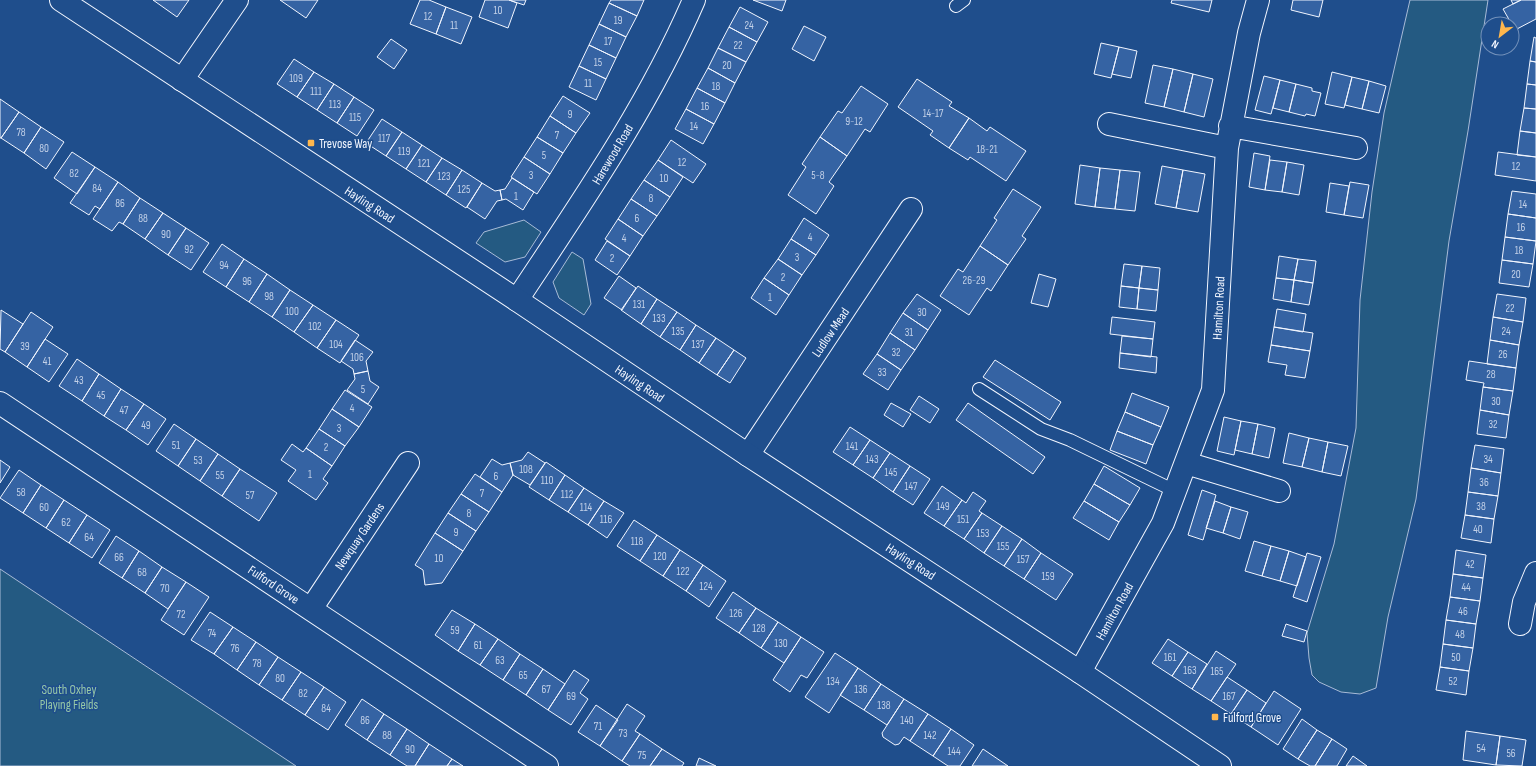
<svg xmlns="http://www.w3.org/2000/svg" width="1536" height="766" viewBox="0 0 1536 766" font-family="'Sofia Sans Condensed',sans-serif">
<rect width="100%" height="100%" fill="#1f4e8c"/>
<path fill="#245a82" stroke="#a8bbd7" d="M 1410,0 L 1488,0 L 1468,131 L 1449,241 L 1416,499 L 1388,617 L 1376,688 L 1360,694 L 1341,692 L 1319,682 L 1312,675 L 1309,658 L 1307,633 L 1334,544 L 1356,428 L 1360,300 L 1372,192 L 1384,113 Z
M 524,220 L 541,232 L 525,257 L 505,262 L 476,243 L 484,232 Z
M 572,252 L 583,259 L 591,304 L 584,315 L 559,298 L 553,282 Z
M 0,569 L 296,766 L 0,766 Z"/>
<path fill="#3563a3" stroke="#f2f6ff" d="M 153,0 L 189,0 L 177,17 Z
M 280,0 L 318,0 L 306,18 Z
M 420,0 L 429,0 L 446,7 L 436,34 L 410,24 Z
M 485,0 L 509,0 L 517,3 L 508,28 L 479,17 Z
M 509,0 L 526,0 L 524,5 Z
M 611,0 L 644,0 L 637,16 L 609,3 Z
M 753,0 L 786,0 L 782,11 Z
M 1172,0 L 1212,0 L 1209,12 L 1171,3 Z
M 1293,0 L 1323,0 L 1319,17 L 1291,10 Z
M 1511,0 L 1521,0 L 1513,4 Z
M 1521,0 L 1536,0 L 1536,19 L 1515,30 L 1503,9 Z
M 609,3 L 637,16 L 626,37 L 599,24 Z
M 446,7 L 472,17 L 461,44 L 436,34 Z
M 740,7 L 768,22 L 757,42 L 729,27 Z
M 599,24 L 626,37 L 616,58 L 589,45 Z
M 804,26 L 826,37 L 814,61 L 792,49 Z
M 729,27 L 757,42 L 746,62 L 718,48 Z
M 1534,37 L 1536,38 L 1536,62 L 1530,61 Z
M 391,39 L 407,50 L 394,69 L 377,57 Z
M 1101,43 L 1119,47 L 1111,78 L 1094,74 Z
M 589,45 L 616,58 L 606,79 L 579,66 Z
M 1119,47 L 1137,51 L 1131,78 L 1112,74 Z
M 718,48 L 746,62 L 735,83 L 708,68 Z
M 294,59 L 314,72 L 297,97 L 277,84 Z
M 1530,61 L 1536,62 L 1536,85 L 1527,84 Z
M 1153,65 L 1173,69 L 1164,107 L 1145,103 Z
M 579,66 L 606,79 L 596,100 L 569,87 Z
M 708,68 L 735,83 L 725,103 L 697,88 Z
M 1173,69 L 1193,74 L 1184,112 L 1164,107 Z
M 314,72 L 334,84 L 317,110 L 297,97 Z
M 1332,72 L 1352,77 L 1344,108 L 1325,104 Z
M 1193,74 L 1213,79 L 1204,117 L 1184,112 Z
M 1264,76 L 1280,80 L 1271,114 L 1255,110 Z
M 1352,77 L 1369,81 L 1362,109 L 1345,105 Z
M 917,79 L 952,102 L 949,106 L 969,118 L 949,148 L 930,135 L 933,131 L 898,107 Z
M 1280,80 L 1296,84 L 1289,112 L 1273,108 Z
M 1369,81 L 1386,86 L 1379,113 L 1362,109 Z
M 334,84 L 354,97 L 337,123 L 317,110 Z
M 1296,84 L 1312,88 L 1312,91 L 1321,93 L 1315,116 L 1306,114 L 1305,116 L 1289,112 Z
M 1527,84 L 1536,85 L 1536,109 L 1524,108 Z
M 861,86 L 888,104 L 870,132 L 865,129 L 847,156 L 820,137 L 838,111 L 842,113 Z
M 697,88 L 725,103 L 714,124 L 686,109 Z
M 563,96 L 590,113 L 576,133 L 550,116 Z
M 354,97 L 374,110 L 357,136 L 337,123 Z
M 0,99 L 19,112 L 1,138 L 0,138 Z
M 1524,108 L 1536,109 L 1536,133 L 1520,131 Z
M 686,109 L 714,124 L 703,144 L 675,129 Z
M 19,112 L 41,127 L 24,153 L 1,138 Z
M 550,116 L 576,133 L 563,153 L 537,137 Z
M 969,118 L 987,131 L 990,127 L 1026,151 L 1006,181 L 970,157 L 968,160 L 949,148 Z
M 382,119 L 402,132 L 386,156 L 366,143 Z
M 41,127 L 64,142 L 46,169 L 24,153 Z
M 1520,131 L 1536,133 L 1536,157 L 1517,155 Z
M 402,132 L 422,145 L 406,169 L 386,156 Z
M 537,137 L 563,153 L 550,174 L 524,157 Z
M 820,137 L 847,156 L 829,182 L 834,186 L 816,214 L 788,195 L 806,167 L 802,164 Z
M 671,140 L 706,164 L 693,183 L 658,160 Z
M 422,145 L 442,158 L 426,182 L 406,169 Z
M 72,152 L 95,167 L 77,194 L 54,178 Z
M 1498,152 L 1536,157 L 1536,181 L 1495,175 Z
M 1254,153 L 1270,156 L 1265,190 L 1249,187 Z
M 524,157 L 550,174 L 537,194 L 511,177 Z
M 442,158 L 462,170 L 446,195 L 426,182 Z
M 658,160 L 683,177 L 670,197 L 644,180 Z
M 1270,160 L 1287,162 L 1282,192 L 1265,190 Z
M 1287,162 L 1304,165 L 1299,195 L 1282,192 Z
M 1080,165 L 1100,168 L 1095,207 L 1075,204 Z
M 1162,166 L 1183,170 L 1176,208 L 1155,204 Z
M 95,167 L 118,182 L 100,209 L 95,206 L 89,215 L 70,203 Z
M 1100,168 L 1120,170 L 1115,209 L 1095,207 Z
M 462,170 L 482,183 L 466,208 L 446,195 Z
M 1120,170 L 1140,172 L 1135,211 L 1115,209 Z
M 1183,170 L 1205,174 L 1198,212 L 1176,208 Z
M 512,178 L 534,192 L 523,210 L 506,199 L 502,200 L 500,190 L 505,189 Z
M 644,180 L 670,197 L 657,216 L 631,199 Z
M 118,182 L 140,198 L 123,224 L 119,222 L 112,231 L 93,219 Z
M 1350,182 L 1369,185 L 1363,218 L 1344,215 Z
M 482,183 L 495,191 L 500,190 L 502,200 L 497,201 L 485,219 L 467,207 Z
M 1330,183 L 1349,186 L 1344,215 L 1326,212 Z
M 1013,189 L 1041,207 L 1022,236 L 1026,239 L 1008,265 L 980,246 L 997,220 L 994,218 Z
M 1512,191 L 1536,194 L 1536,218 L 1508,214 Z
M 140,198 L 163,213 L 145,239 L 123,224 Z
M 631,199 L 657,216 L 643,236 L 618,219 Z
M 163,213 L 186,228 L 168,255 L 145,239 Z
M 1508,214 L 1536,218 L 1536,241 L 1505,237 Z
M 804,218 L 829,235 L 816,255 L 791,239 Z
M 618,219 L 643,236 L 630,256 L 605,239 Z
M 186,228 L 209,243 L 191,270 L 168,255 Z
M 1505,237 L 1536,241 L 1533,264 L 1502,260 Z
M 791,239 L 816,255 L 802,275 L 778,259 Z
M 607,241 L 630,256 L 617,275 L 595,260 Z
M 222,244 L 244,259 L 226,287 L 203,272 Z
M 980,246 L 1008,265 L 991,291 L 987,288 L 969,315 L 940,296 L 958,269 L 963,272 Z
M 1279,256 L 1298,259 L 1294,280 L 1276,278 Z
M 244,259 L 267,274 L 249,302 L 226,287 Z
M 778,259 L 802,275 L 789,295 L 764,278 Z
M 1298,259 L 1316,261 L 1313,283 L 1294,280 Z
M 1502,260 L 1533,264 L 1529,287 L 1499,283 Z
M 1124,264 L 1142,266 L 1139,288 L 1121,286 Z
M 1142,266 L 1160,268 L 1158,290 L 1139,288 Z
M 267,274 L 290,290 L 272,317 L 249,302 Z
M 1039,274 L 1056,279 L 1048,307 L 1031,303 Z
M 619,276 L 636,288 L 622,310 L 604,298 Z
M 764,278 L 789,295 L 776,315 L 751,298 Z
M 1276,278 L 1294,280 L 1291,302 L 1273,299 Z
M 1294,280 L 1313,283 L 1309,305 L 1291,302 Z
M 638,286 L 657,299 L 641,324 L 621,310 Z
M 1121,286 L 1139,288 L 1137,309 L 1119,307 Z
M 1139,288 L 1158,290 L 1156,311 L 1137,309 Z
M 290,290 L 313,305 L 294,332 L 272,317 Z
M 917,294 L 941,310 L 928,330 L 903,313 Z
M 1497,294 L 1526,298 L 1523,322 L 1493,317 Z
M 657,299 L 677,312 L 660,337 L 641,324 Z
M 313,305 L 336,320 L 317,348 L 294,332 Z
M 1277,309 L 1306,314 L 1303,332 L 1274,327 Z
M 1,310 L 23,324 L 5,352 L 0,349 Z
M 31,312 L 53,327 L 27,367 L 5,352 Z
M 677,312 L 696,325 L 680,350 L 660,337 Z
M 903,313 L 928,330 L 915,350 L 890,333 Z
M 1112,317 L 1155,322 L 1153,339 L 1110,334 Z
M 1493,317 L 1523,322 L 1519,345 L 1490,340 Z
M 336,320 L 359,335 L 340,363 L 317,348 Z
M 696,325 L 716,338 L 699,363 L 680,350 Z
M 1274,327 L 1313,333 L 1310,351 L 1271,345 Z
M 890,333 L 915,350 L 901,370 L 877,354 Z
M 1122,336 L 1153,339 L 1151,357 L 1120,353 Z
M 716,338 L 734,350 L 717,375 L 699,363 Z
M 45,339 L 68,354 L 49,382 L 27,367 Z
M 355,340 L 373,352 L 366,361 L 368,371 L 354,374 L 353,369 L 341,361 Z
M 1490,340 L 1519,345 L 1516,368 L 1487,364 Z
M 1271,345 L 1310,351 L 1305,378 L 1285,375 L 1287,365 L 1268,362 Z
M 734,350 L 746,358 L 730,383 L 717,375 Z
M 1120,353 L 1157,357 L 1156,373 L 1119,368 Z
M 877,354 L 901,370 L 888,390 L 863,374 Z
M 77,359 L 99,374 L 82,401 L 59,386 Z
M 995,360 L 1061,402 L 1050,420 L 983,377 Z
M 1469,361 L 1516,368 L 1513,391 L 1483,387 L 1484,383 L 1466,380 Z
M 368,371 L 370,381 L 379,387 L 368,404 L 347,390 L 355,379 L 354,374 Z
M 99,374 L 121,389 L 104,416 L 82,401 Z
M 1483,387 L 1513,391 L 1509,415 L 1480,410 Z
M 121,389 L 144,404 L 126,430 L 104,416 Z
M 345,390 L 372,407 L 359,427 L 332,409 Z
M 1132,393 L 1169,407 L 1161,427 L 1125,412 Z
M 919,396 L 939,409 L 930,423 L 910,410 Z
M 891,403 L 911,414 L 903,427 L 884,415 Z
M 968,403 L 1045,457 L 1033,474 L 956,420 Z
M 144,404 L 166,419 L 148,445 L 126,430 Z
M 332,409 L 359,427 L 345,446 L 319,429 Z
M 1480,410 L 1509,415 L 1506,438 L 1477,434 Z
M 1125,412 L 1161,427 L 1153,445 L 1117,431 Z
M 1224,417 L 1241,421 L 1234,455 L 1217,451 Z
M 1241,421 L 1258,424 L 1252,454 L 1235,450 Z
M 174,424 L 196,439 L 178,466 L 156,451 Z
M 1258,424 L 1275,428 L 1269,458 L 1252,454 Z
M 850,427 L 870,440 L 853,465 L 833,452 Z
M 319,429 L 345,446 L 332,466 L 306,448 Z
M 1117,431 L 1153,445 L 1146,464 L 1110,450 Z
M 1289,433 L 1309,438 L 1302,467 L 1283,463 Z
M 1309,438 L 1328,442 L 1322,472 L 1302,467 Z
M 196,439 L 218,454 L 200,481 L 178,466 Z
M 870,440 L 890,453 L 873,478 L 853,465 Z
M 1328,442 L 1348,446 L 1341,476 L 1322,472 Z
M 292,444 L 303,452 L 306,448 L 332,466 L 323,479 L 328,483 L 316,500 L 288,481 L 296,470 L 281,460 Z
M 1475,445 L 1504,449 L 1501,473 L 1471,468 Z
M 528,452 L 545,463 L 530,485 L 513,475 L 510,463 L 522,460 Z
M 890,453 L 910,466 L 893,492 L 873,478 Z
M 218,454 L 240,469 L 222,496 L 200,481 Z
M 492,459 L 502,465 L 510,463 L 513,475 L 502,492 L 480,477 Z
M 0,460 L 10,467 L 0,483 Z
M 546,462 L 565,475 L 549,500 L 529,487 Z
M 910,466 L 930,479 L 913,505 L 893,492 Z
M 1104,466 L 1140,488 L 1130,505 L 1094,484 Z
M 1471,468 L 1501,473 L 1498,496 L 1468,492 Z
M 240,469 L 277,493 L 259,521 L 222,496 Z
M 19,470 L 41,485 L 23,513 L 0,498 Z
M 475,474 L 502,492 L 489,512 L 461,494 Z
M 565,475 L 584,488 L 568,512 L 549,500 Z
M 1094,484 L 1130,505 L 1119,522 L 1084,501 Z
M 41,485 L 64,500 L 46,528 L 23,513 Z
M 942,486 L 962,500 L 944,526 L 924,513 Z
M 584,488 L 604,501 L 588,525 L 568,512 Z
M 1202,490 L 1216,495 L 1203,540 L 1188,535 Z
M 973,492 L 986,501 L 979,511 L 982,513 L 964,539 L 944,526 L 962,500 L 966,503 Z
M 1468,492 L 1498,496 L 1494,519 L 1465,515 Z
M 461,494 L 489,512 L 476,531 L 448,513 Z
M 64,500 L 87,515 L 69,543 L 46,528 Z
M 604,501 L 624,513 L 607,538 L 588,525 Z
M 1084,501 L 1119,522 L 1109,540 L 1073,518 Z
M 1215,501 L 1231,507 L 1223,533 L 1206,528 Z
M 1231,507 L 1248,512 L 1240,539 L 1223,533 Z
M 448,513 L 476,531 L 463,551 L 435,533 Z
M 982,513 L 1002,526 L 984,553 L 964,539 Z
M 87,515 L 110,530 L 92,558 L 69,543 Z
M 1465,515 L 1494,519 L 1491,543 L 1461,538 Z
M 634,520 L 657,535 L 640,561 L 617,546 Z
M 1002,526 L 1022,539 L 1004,566 L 984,553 Z
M 435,533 L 463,551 L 442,583 L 425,585 L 423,570 L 415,565 Z
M 657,535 L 680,550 L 663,576 L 640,561 Z
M 116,536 L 139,551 L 122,578 L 99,563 Z
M 1022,539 L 1041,553 L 1024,579 L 1004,566 Z
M 1254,541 L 1271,546 L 1262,576 L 1245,571 Z
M 1271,546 L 1289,551 L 1280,581 L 1262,576 Z
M 680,550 L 703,565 L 686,591 L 663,576 Z
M 1456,550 L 1486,555 L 1483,578 L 1453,574 Z
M 139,551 L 162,567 L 145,593 L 122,578 Z
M 1289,551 L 1306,557 L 1297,586 L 1280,581 Z
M 1041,553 L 1073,574 L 1056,600 L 1024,579 Z
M 1307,553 L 1321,557 L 1307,602 L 1293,597 Z
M 703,565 L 726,581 L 709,607 L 686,591 Z
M 162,567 L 186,582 L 168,609 L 145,593 Z
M 1453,574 L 1483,578 L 1480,601 L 1450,597 Z
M 186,582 L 209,597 L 184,635 L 161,620 Z
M 733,592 L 756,608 L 739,633 L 716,618 Z
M 1450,597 L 1480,601 L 1476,624 L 1446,620 Z
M 756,608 L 778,622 L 761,648 L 739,633 Z
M 452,610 L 475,624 L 458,651 L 435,635 Z
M 210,612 L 233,627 L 214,654 L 191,640 Z
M 1446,620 L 1476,624 L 1473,648 L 1443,644 Z
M 778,622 L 801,637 L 784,663 L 761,648 Z
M 475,624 L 498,639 L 480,665 L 458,651 Z
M 1286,624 L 1307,631 L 1304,642 L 1282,636 Z
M 233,627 L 256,642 L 237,670 L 214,654 Z
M 801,637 L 824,652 L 807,678 L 801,675 L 790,692 L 773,680 Z
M 498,639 L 520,654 L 503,680 L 480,665 Z
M 1168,639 L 1188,652 L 1172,676 L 1152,663 Z
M 256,642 L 278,657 L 259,685 L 237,670 Z
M 1443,644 L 1473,648 L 1469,671 L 1440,667 Z
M 1216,651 L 1236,664 L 1211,701 L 1192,689 Z
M 1188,652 L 1207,664 L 1192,689 L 1172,676 Z
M 835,653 L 858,668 L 829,713 L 805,697 Z
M 520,654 L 543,669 L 526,695 L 503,680 Z
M 278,657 L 301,672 L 282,700 L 259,685 Z
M 1440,667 L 1469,671 L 1466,695 L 1436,690 Z
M 858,668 L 881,684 L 864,710 L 840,695 Z
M 543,669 L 565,684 L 548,710 L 526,695 Z
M 574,670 L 589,680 L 580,693 L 588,699 L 571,725 L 548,710 Z
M 301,672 L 324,687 L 305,715 L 282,700 Z
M 1227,677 L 1247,690 L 1231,714 L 1211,701 Z
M 881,684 L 904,699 L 887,725 L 864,710 Z
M 324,687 L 346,702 L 328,730 L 305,715 Z
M 1247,690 L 1266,703 L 1251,727 L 1231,714 Z
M 1274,691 L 1301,709 L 1278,745 L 1251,727 Z
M 362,699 L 384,714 L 367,740 L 345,725 Z
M 904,699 L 928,714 L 910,741 L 904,737 L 899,744 L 895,745 L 883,737 L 882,733 Z
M 627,704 L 645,716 L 635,731 L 640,734 L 622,761 L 600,746 Z
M 596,705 L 618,720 L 600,746 L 578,732 Z
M 384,714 L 407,729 L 390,755 L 367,740 Z
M 928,714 L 951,729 L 933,756 L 910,741 Z
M 1302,719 L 1317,730 L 1298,759 L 1283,749 Z
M 407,729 L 429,744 L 415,766 L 407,766 L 390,755 Z
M 951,729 L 974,745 L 960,766 L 948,766 L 933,756 Z
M 1317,730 L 1332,739 L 1315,766 L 1310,766 L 1298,759 Z
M 1466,731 L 1500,736 L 1496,765 L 1463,760 Z
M 640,734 L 662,749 L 650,766 L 630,766 L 622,761 Z
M 1500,736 L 1526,740 L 1522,766 L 1496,765 Z
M 1332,739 L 1347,749 L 1337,766 L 1315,766 Z
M 429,744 L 452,759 L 447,766 L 415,766 Z
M 662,749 L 684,763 L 682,766 L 650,766 Z
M 983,749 L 1008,766 L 972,766 Z
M 1353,756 L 1367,766 L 1346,766 Z
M 699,758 L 716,766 L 696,766 Z
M 452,759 L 463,766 L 447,766 Z"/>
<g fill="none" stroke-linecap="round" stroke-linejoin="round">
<g stroke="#f2f6ff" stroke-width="14">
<path id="service" d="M 956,6 L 964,0
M 979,389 L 1041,429 L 1070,440 L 1175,491"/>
</g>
<g stroke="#f2f6ff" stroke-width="24">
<path id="minor" d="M 182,80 L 237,0
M 1109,124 L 1227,148
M 1230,126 L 1356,148
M 517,300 C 581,203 648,107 694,0
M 0,403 L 547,766
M 748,455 L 911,209
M 1186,463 L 1279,491
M 311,609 L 408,463
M 1520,624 L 1524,602 L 1536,573
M 1080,672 L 1163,523 L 1213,390 L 1227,148 L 1249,33 L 1258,0"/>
</g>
<g stroke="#f2f6ff" stroke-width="24">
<path id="tertiary" d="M 61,0 L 517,300 L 748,455 L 1080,672 L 1220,766"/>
</g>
<use href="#service" stroke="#1f4e8c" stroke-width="12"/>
<use href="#minor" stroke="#1f4e8c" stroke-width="22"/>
<use href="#tertiary" stroke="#1f4e8c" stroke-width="22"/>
</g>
<g fill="#ffb74d" stroke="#1f4e8c" stroke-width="1.5">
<rect x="307" y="139" width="8" height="8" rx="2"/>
<rect x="1211" y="713" width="8" height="8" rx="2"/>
</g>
<g text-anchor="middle" stroke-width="3" stroke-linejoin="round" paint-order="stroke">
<g font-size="11" fill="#c3d1e8">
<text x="498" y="14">10</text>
<text x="428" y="20">12</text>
<text x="618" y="24">19</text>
<text x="454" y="29">11</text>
<text x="749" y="29">24</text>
<text x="608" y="45">17</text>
<text x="738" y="49">22</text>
<text x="598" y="66">15</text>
<text x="727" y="69">20</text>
<text x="296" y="82">109</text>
<text x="588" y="87">11</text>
<text x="716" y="90">18</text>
<text x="316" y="95">111</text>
<text x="335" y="108">113</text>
<text x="705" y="110">16</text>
<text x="933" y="117">14-17</text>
<text x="570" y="118">9</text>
<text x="355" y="121">115</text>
<text x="854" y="125">9-12</text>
<text x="694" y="130">14</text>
<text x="21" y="136">78</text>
<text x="557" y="139">7</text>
<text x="384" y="142">117</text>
<text x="44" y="152">80</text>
<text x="987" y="153">18-21</text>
<text x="404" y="155">119</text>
<text x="544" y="159">5</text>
<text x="682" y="166">12</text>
<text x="424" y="167">121</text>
<text x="1516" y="170">12</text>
<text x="74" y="177">82</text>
<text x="531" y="179">3</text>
<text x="818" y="179">5-8</text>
<text x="444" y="180">123</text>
<text x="664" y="182">10</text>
<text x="97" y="192">84</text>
<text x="464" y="193">125</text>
<text x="516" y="200">1</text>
<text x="651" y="202">8</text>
<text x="120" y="207">86</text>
<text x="1523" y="208">14</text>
<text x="143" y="222">88</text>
<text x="637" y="222">6</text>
<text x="1521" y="231">16</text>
<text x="166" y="238">90</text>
<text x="810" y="241">4</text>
<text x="624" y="242">4</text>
<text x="189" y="253">92</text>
<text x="1519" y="254">18</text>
<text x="797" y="261">3</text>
<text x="612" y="262">2</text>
<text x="224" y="269">94</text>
<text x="1516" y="278">20</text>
<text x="783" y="281">2</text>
<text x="974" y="284">26-29</text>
<text x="247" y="285">96</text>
<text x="269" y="300">98</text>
<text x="770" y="301">1</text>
<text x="639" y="308">131</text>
<text x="1510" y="312">22</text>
<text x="292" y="315">100</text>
<text x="922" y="316">30</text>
<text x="659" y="322">133</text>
<text x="315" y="330">102</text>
<text x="678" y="335">135</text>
<text x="1506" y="335">24</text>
<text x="909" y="336">31</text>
<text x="336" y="348">104</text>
<text x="698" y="348">137</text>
<text x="25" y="350">39</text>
<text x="896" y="356">32</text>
<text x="1503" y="358">26</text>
<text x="357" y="361">106</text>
<text x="47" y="365">41</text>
<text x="882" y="376">33</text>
<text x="1491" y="378">28</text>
<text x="79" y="384">43</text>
<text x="363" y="393">5</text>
<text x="101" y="399">45</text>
<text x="1496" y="405">30</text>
<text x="352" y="412">4</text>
<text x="124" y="414">47</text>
<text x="1493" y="428">32</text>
<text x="146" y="429">49</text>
<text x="339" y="432">3</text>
<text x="176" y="449">51</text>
<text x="852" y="450">141</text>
<text x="326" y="451">2</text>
<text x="872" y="463">143</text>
<text x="1488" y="463">34</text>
<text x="198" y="464">53</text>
<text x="526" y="473">108</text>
<text x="891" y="476">145</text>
<text x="310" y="478">1</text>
<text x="220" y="479">55</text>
<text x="496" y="480">6</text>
<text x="547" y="484">110</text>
<text x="1484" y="486">36</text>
<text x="911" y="490">147</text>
<text x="21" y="496">58</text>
<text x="482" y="497">7</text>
<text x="567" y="498">112</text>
<text x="250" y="499">57</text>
<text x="943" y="510">149</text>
<text x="1481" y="510">38</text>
<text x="44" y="511">60</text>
<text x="586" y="511">114</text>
<text x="469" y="517">8</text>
<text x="606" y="523">116</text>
<text x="963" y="523">151</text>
<text x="66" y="526">62</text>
<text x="1478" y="533">40</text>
<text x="456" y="536">9</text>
<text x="983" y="537">153</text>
<text x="89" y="541">64</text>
<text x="637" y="545">118</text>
<text x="1003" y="550">155</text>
<text x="660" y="560">120</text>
<text x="119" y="561">66</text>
<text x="439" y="562">10</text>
<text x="1023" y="563">157</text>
<text x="1470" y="568">42</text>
<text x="683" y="575">122</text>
<text x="142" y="576">68</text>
<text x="1048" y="580">159</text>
<text x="706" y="590">124</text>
<text x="1466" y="591">44</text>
<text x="165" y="592">70</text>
<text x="1463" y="615">46</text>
<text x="736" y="617">126</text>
<text x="181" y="618">72</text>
<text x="759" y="632">128</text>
<text x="455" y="634">59</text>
<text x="212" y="637">74</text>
<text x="1460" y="638">48</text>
<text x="781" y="647">130</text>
<text x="478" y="649">61</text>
<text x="235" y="652">76</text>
<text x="1170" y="661">161</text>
<text x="1456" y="661">50</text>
<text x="500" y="664">63</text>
<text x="257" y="667">78</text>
<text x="1190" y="674">163</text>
<text x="1217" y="675">165</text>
<text x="523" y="679">65</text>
<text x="280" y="682">80</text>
<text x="833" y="685">134</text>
<text x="1453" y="685">52</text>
<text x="546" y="693">67</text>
<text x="861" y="693">136</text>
<text x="303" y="697">82</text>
<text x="571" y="700">69</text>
<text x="1229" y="700">167</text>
<text x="884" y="709">138</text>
<text x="326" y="712">84</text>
<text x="365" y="724">86</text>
<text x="907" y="724">140</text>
<text x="598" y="730">71</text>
<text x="623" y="737">73</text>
<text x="387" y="739">88</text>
<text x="930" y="739">142</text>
<text x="1481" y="752">54</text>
<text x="410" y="753">90</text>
<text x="954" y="755">144</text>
<text x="1511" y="757">56</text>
<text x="642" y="759">75</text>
</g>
<g font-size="13" fill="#f2f6ff" stroke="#1f4e8c" text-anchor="start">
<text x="319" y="148">Trevose Way</text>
<text x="1223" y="722">Fulford Grove</text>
</g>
<g font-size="13" fill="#f2f6ff" stroke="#1f4e8c">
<text transform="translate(612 154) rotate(-59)" y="5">Harewood Road</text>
<text transform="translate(370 204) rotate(33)" y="5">Hayling Road</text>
<text transform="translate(1218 308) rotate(-87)" y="5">Hamilton Road</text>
<text transform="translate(830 332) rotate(-56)" y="5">Ludlow Mead</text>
<text transform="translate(640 383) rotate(34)" y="5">Hayling Road</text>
<text transform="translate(359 536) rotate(-56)" y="5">Newquay Gardens</text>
<text transform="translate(911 561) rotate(33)" y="5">Hayling Road</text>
<text transform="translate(274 584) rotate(34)" y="5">Fulford Grove</text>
<text transform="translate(1114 611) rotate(-61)" y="5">Hamilton Road</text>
</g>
<g font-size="13" fill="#97c8a6" stroke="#1f4e8c">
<text x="69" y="694">South Oxhey<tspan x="69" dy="15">Playing Fields</tspan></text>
</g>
</g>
<g transform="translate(1500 36) rotate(211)"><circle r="19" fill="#1f4e8c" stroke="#7391ba"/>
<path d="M0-3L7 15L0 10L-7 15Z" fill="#ffb74d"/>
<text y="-6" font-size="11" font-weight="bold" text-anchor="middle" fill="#f2f6ff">N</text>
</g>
</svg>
